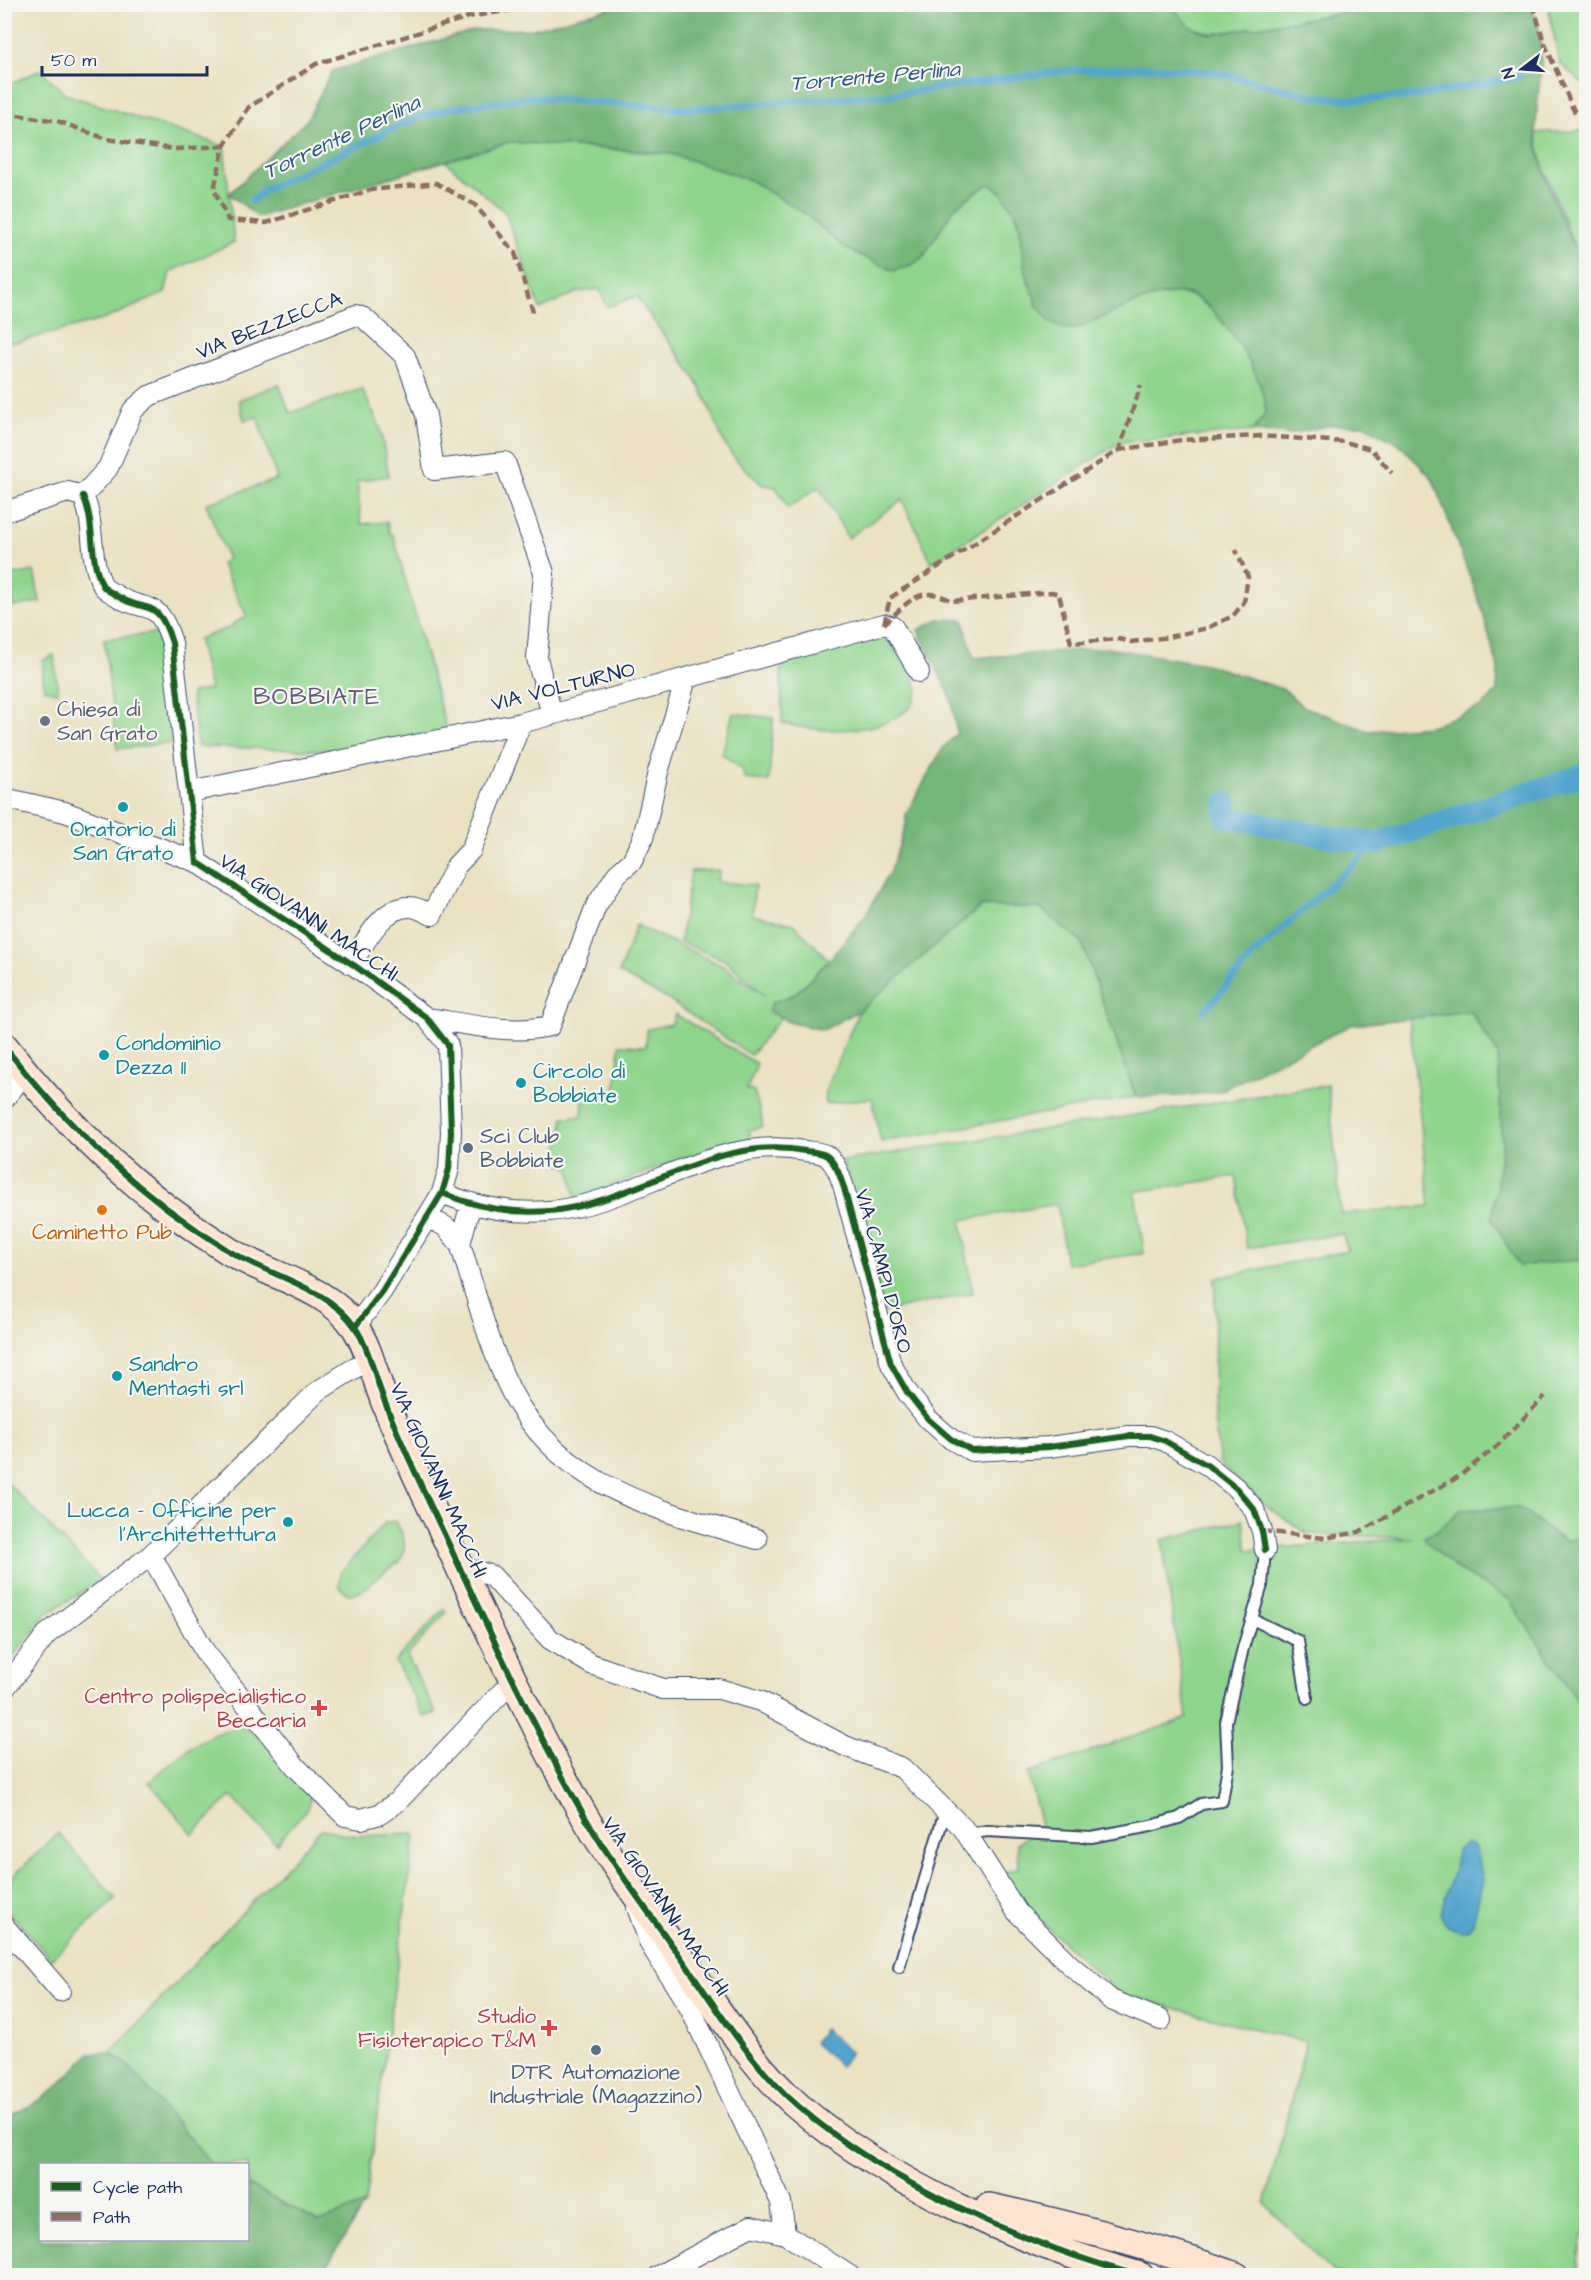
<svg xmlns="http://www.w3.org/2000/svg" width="1591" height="2280" viewBox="0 0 1591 2280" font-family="'Architects Daughter',sans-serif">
<rect width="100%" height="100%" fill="#f6f6f2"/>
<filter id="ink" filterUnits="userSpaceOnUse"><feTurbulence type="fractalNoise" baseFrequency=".0167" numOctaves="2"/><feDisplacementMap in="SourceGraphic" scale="12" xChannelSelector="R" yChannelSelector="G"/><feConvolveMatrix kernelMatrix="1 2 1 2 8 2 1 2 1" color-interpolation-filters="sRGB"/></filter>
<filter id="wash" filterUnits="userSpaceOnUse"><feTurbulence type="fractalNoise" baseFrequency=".008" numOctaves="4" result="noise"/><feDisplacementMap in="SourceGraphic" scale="24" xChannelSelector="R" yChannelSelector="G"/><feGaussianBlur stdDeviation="1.35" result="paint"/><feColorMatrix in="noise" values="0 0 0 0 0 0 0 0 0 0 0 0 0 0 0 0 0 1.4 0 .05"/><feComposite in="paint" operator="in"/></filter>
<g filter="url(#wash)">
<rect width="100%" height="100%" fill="#eae2c3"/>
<path fill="#90d58e" stroke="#568276" stroke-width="1.5" d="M 1172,5 L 1389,5 L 1213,34 L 1186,25 Z
M 1548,5 L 1586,5 L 1586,87 L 1559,62 Z
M 41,70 L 65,94 L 224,146 L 234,242 L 170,272 L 165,293 L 105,319 L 17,342 L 5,342 L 5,86 Z
M 1586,130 L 1586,276 L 1543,166 L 1536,133 Z
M 509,142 L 672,154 L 750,180 L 804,213 L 840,243 L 904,269 L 923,257 L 954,208 L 989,184 C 1026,202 1021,250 1028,284 L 1080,327 C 1106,315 1159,288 1188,295 C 1217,301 1270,382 1265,412 C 1263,419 1257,425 1252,431 L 1120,442 L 932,563 L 902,500 L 848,538 L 819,487 L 788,508 L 776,487 L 762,485 C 751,473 732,459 725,444 C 714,423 709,400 696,380 C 678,351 655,326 637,296 L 607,307 L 599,289 L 578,292 L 540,309 L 505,212 L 445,161 Z
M 279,384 L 290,413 L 362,389 L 380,427 L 389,476 L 357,481 L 361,524 L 387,522 L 390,534 L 393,534 L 447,732 L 359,751 L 198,747 L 191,693 L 210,689 L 198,639 L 234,626 L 233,623 L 247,617 L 221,564 L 228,559 L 206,504 L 277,479 L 257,417 L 244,420 L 239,400 Z
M 34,571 L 40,602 L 13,607 L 7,576 Z
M 158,633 L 171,743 L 117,749 L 104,639 Z
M 854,639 L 887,640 L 908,661 L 918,690 C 916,695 915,703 911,707 C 879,736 820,733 782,723 L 781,663 Z
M 54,655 L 58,692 L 44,689 L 42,661 Z
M 733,713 L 773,718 L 769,781 L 745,779 L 742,769 L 722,754 Z
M 720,870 L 717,882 L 755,885 L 752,915 L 794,924 L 829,960 L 795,994 L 773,1002 L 769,1011 L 781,1017 L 751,1055 L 667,999 L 619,973 L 636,925 L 723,966 L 766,996 L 725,960 L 680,942 L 691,871 Z
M 981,906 L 1040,908 L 1082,943 L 1136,1097 L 881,1142 L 872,1098 L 825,1104 L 826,1089 L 859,1011 Z
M 1470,1011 L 1498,1054 L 1502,1146 L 1492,1219 L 1519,1265 L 1586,1259 L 1586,1537 L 1565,1541 L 1518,1508 L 1461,1510 L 1441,1528 L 1456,1569 L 1508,1598 L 1586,1713 L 1586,2234 L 1583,2234 L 1577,2275 L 1335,2275 L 1265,2204 L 1306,2042 L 1119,1994 L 1024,1905 L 1000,1874 L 1018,1868 L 1017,1844 L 1041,1825 L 1028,1773 L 1187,1718 L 1162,1540 L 1243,1520 L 1247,1550 L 1415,1538 L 1307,1534 L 1261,1502 L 1220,1464 L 1214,1420 L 1215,1278 L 1347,1251 L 1343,1234 L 1247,1248 L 1236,1176 L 1135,1192 L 1144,1253 L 1066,1264 L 1057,1204 L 961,1220 L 973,1293 L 881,1312 L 858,1196 L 842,1161 L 1328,1085 L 1341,1214 L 1430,1206 L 1409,1018 Z
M 675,1014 L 757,1064 L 747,1089 L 754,1092 L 762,1118 L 762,1127 L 749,1130 L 751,1140 L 692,1155 L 578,1198 L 575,1195 L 570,1169 L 556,1162 L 564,1117 L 582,1116 L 583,1100 L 614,1100 L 620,1045 L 646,1046 L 647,1029 L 672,1024 Z
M 5,1480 L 101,1580 L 46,1614 L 5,1667 Z
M 395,1521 C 405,1535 408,1548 399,1563 C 380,1567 358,1612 339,1586 L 340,1573 L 385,1523 Z
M 444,1609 L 446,1613 L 407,1656 L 436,1713 L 424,1717 L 395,1661 Z
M 248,1726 L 311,1789 L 309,1807 L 276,1844 L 231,1796 L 193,1834 L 149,1782 C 184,1753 200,1732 248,1726 Z
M 321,1829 L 358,1836 L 415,1834 L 365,2204 L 319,2222 L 248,2185 L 248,2164 L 211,2164 L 127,2064 L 110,2053 Z
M 58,1833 L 116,1899 L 51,1959 L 5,1908 L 5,1884 Z"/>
<path fill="#74b679" stroke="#48726c" stroke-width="1.5" d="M 1172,5 C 1184,23 1191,30 1213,34 L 1393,5 L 1530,5 C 1552,45 1535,89 1536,132 C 1537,169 1571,240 1586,276 L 1586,1259 L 1519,1266 L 1492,1219 L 1502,1148 L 1498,1054 L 1470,1011 L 1351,1025 L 1218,1092 L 1181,1096 L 1136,1097 L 1082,943 L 1040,908 L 981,906 L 859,1011 L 823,1030 L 789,1022 L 768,1011 L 773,1002 L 795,994 L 829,960 L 866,915 L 891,869 L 906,825 L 906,814 L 943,748 L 957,733 L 950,696 L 918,630 L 939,619 L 963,620 L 974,658 L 1107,648 L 1206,664 L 1285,690 L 1302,706 L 1368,731 L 1430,726 L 1482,707 L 1497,691 L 1498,668 L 1481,606 L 1432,478 L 1401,446 L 1365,425 L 1332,425 L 1289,434 L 1252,431 C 1257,425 1264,419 1265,412 C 1269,382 1216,299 1187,294 C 1152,288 1106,319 1073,329 L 1062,328 L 1050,322 L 1037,306 L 1024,265 L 1019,219 L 999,189 L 992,185 L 986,185 L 954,208 L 923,257 L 913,264 L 894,271 L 845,248 L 804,213 L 750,180 L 672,154 L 633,150 L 509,142 L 258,217 L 229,194 L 307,120 L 332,71 L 475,30 L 533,29 L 621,5 Z
M 1519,1508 L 1564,1541 L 1586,1537 L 1586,1713 L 1508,1598 L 1456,1569 L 1423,1538 L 1441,1528 L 1460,1510 Z
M 90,2053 L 110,2053 L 127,2064 L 211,2164 L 40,2164 L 40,2240 L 248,2240 L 248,2185 L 319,2222 L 365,2204 L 321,2275 L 5,2275 L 5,2117 C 44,2104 62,2083 90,2053 Z"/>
<path fill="#52a4cd" stroke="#366a96" stroke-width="1.5" d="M 1466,1843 L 1475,1847 L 1483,1879 L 1473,1923 L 1467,1930 L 1461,1931 L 1446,1926 L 1440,1913 L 1453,1874 L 1457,1850 Z
M 824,2029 L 851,2053 L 840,2066 L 813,2042 Z"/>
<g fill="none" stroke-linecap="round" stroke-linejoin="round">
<path stroke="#52a4cd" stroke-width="7" d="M 252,201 L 266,189 L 411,120 L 446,109 L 531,97 L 685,109 L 895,94 L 1063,71 L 1152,67 L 1214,72 L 1313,96 L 1351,100 L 1416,96 L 1519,77
M 1204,1011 L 1254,954 L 1377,843"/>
<path stroke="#52a4cd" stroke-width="22" d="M 1226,803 L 1226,817 L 1336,838 L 1377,843 L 1586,774"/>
</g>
</g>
<g filter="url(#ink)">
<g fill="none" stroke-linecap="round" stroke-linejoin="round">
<g stroke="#3a4a6d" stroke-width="14">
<path id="lane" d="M 1252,1619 L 1298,1641 L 1307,1698
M 966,1834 L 988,1831 L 1091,1837 L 1151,1826 L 1179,1818 L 1201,1804 L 1222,1801 L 1228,1766 L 1226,1722 L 1243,1648 L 1262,1585 L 1265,1550
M 899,1967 L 945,1811"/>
</g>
<g stroke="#3a4a6d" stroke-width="22">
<path id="street" d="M 83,496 C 96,523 88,559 103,586 C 105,589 110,592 114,594 C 145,616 157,593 172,643 L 197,862 L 355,966 L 427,1018 L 448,1045 L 451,1132 L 449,1169 L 442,1193 L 382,1291 L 355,1327
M 83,496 L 108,468 L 133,410 L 149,396 L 356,315 L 364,318 L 405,356 L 426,415 L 434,470 L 505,462 L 544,573 L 537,658 L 541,674
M 4,512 L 68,492 L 83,496
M 543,682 L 552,714
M 190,792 L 521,723 L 884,624 L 893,627 L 919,672
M 4,798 L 65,812 L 197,862
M 351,964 C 365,944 381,906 410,907 C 417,907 425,912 432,915 L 456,866 L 471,850 L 521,723
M 427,1018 C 467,1024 510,1035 550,1026 L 596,906 L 617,874 L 632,861 L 643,838 L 658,772 L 686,679
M 4,1099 L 25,1073
M 442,1193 C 475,1207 513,1214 549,1211 C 636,1204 714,1133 805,1151 C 812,1152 821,1152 827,1156 C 837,1165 840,1176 844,1188 L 891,1364 L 907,1392 L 928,1419 L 951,1439 L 972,1451 L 1049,1447 L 1129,1436 L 1150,1436 L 1165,1441 L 1207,1465 L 1236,1488 L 1254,1509 L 1262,1531 L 1265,1550
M 428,1217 L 446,1227 L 460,1244 C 474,1287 485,1333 503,1374 C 549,1485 654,1509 757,1539
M 460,1244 L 471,1203
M 151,1555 L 205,1652 L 296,1767 L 345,1816 L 361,1819 L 380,1814 L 397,1802 L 503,1691 L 515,1683
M 462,1572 L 477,1571 L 492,1576 L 550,1639 L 591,1664 L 663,1689 L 719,1689 L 760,1701 L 845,1746 L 902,1768 L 963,1828 L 1017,1912 L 1069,1964 L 1111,2000 L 1161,2020
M 4,1689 L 47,1634 L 151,1555 L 318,1391 L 369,1359
M 637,1907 L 650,1944 L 691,2010 L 781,2202 L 785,2234 L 850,2276
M 4,1926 L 60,1991
M 658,2276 L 751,2226 L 785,2234"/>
</g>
<g stroke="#3a4a6d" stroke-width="30">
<path id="secondary" d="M 4,1046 C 67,1127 142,1197 229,1251 C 269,1276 328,1287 355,1327 C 369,1348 375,1377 384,1400 C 402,1446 424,1492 445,1536 C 487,1626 528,1716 577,1803 C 609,1861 651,1915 689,1969 C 722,2016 754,2068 798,2106 C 890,2185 1024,2244 1140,2276
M 989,2207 C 1071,2225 1156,2247 1236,2276"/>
</g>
<use href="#lane" stroke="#fff" stroke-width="10"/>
<use href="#street" stroke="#fff" stroke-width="20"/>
<use href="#secondary" stroke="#fde4d0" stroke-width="27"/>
<path stroke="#8d6e63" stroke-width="4.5" stroke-dasharray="9 4.5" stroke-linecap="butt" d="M 1533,4 L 1544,42 L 1574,111 L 1586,114
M 4,113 L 57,121 L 107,139 L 174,149 L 224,146
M 533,312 L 515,253 L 475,205 L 436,183 L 370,190 L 266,223 L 228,220 L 214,189 L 224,146 L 249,107 L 316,64 L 469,17 L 549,4
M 1119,450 L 1181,440 L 1261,436 L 1345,442 L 1371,449 L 1392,473
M 884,624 C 908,603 920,583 952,601 L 1052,592 L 1059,594 L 1071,643 L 1119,639 L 1131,642 L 1169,637 L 1207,628 L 1233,616 L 1244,602 L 1248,577 L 1236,550
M 884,624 L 890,598 L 1119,450 L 1141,385
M 1262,1531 L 1325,1538 L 1359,1532 L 1458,1477 L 1496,1447 L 1545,1396"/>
<g stroke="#f6f6f2" stroke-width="10">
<path id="cycleway" d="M 83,496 C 96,523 88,559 103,586 C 105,589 110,592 114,594 C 145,616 157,593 172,643 L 197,862 L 355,966 L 427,1018 L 448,1045 L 451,1132 L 449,1169 L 442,1193 L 382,1291 L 355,1327
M 4,1046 C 67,1127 142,1197 229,1251 C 269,1276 328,1287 355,1327 C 369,1348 375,1377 384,1400 C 402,1446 424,1492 445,1536 C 487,1626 528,1716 577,1803 C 609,1861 651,1915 689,1969 C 722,2016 754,2068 798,2106 C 890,2185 1024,2244 1140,2276
M 442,1193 C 475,1207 513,1214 549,1211 C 636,1204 714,1133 805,1151 C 812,1152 821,1152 827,1156 C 837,1165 840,1176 844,1188 L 891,1364 L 907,1392 L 928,1419 L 951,1439 L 972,1451 L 1049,1447 L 1129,1436 L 1150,1436 L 1165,1441 L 1207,1465 L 1236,1488 L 1254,1509 L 1262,1531 L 1265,1550"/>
</g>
<use href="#cycleway" stroke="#1b5e20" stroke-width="6"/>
</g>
</g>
<circle fill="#6b7280" stroke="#f6f6f2" stroke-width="2" cx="45" cy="721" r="6"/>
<g fill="#0f9aa8" stroke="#f6f6f2" stroke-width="2">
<circle cx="123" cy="807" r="6"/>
<circle cx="104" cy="1055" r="6"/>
<circle cx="521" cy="1083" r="6"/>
<circle cx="117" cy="1376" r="6"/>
<circle cx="288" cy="1522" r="6"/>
</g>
<g fill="#5c6f8a" stroke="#f6f6f2" stroke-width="2">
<circle cx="468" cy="1148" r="6"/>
<circle cx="596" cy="2050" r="6"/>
</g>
<circle fill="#e8710a" stroke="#f6f6f2" stroke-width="2" cx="102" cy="1210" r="6"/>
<g fill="#e0444e" stroke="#f6f6f2" stroke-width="2">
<path d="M316 1699h6v6h6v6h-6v6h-6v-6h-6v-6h6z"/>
<path d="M546 2019h6v6h6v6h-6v6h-6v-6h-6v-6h6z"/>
</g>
<g text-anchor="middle" stroke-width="4.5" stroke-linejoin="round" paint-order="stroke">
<g font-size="21" fill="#1b2f5e" stroke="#f6f6f2">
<text transform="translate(269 325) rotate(-21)" y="7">VIA BEZZECCA</text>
<text transform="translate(563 686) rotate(-14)" y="7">VIA VOLTURNO</text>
<text transform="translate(309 917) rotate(34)" y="7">VIA GIOVANNI MACCHI</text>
<text transform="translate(884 1271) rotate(75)" y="7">VIA CAMPI D'ORO</text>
<text transform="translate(439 1480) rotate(66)" y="7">VIA GIOVANNI MACCHI</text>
<text transform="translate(666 1906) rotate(56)" y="7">VIA GIOVANNI MACCHI</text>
</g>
<g font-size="21" fill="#5b616d" stroke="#f6f6f2" text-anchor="start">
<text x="57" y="716">Chiesa di<tspan x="57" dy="24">San Grato</tspan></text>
</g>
<g font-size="21" fill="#0d838f" stroke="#f6f6f2" text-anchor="start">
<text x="123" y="836" text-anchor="middle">Oratorio di<tspan x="123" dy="24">San Grato</tspan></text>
<text x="116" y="1050">Condominio<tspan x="116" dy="24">Dezza 11</tspan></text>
<text x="533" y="1078">Circolo di<tspan x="533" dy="24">Bobbiate</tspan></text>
<text x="129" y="1371">Sandro<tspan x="129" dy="24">Mentasti srl</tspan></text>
<text x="276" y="1517" text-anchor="end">Lucca - Officine per<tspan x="276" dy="24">l'Architettettura</tspan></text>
</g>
<g font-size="21" fill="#4e5e75" stroke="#f6f6f2" text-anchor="start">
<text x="480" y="1143">Sci Club<tspan x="480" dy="24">Bobbiate</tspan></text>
<text x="596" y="2079" text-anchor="middle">DTR Automazione<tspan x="596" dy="24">Industriale (Magazzino)</tspan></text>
</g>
<g font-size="21" fill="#c56008" stroke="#f6f6f2">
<text x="102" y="1239">Caminetto Pub</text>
</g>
<g font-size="21" fill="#be3a42" stroke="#f6f6f2" text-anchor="end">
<text x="306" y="1703">Centro polispecialistico<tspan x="306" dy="24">Beccaria</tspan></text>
<text x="536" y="2023">Studio<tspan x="536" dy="24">Fisioterapico T&amp;M</tspan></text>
</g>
<g font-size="22" font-style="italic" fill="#2e5885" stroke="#f6f6f2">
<text transform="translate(875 75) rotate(-5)" y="8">Torrente Perlina</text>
<text transform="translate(341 136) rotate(-25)" y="8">Torrente Perlina</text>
</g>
<g font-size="24" letter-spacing="1.5" fill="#635b76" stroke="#f6f6f2">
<text x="317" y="704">BOBBIATE</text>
</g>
</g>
<rect width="1591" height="2280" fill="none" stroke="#f6f6f2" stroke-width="24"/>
<rect x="39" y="2163" width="210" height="78" fill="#f6f6f2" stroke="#9ea6b7" stroke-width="1.5"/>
<rect x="51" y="2182" width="30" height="9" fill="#1b5e20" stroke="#9ea6b7" stroke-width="1.5"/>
<text x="93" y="2193" font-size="18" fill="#1b2f5e">Cycle path</text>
<rect x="51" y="2212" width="30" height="9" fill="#8d6e63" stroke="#9ea6b7" stroke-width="1.5"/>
<text x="93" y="2223" font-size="18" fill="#1b2f5e">Path</text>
<g transform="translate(1522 69) rotate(253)" stroke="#f6f6f2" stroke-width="4.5" paint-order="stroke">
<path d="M0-4.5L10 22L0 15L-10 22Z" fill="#1b2f5e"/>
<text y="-9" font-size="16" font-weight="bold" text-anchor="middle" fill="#1b2f5e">N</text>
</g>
<path d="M42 66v9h165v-9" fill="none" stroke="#1b2f5e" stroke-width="3"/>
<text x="51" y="66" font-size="18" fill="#1b2f5e" stroke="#f6f6f2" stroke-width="4.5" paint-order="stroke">50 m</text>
</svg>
